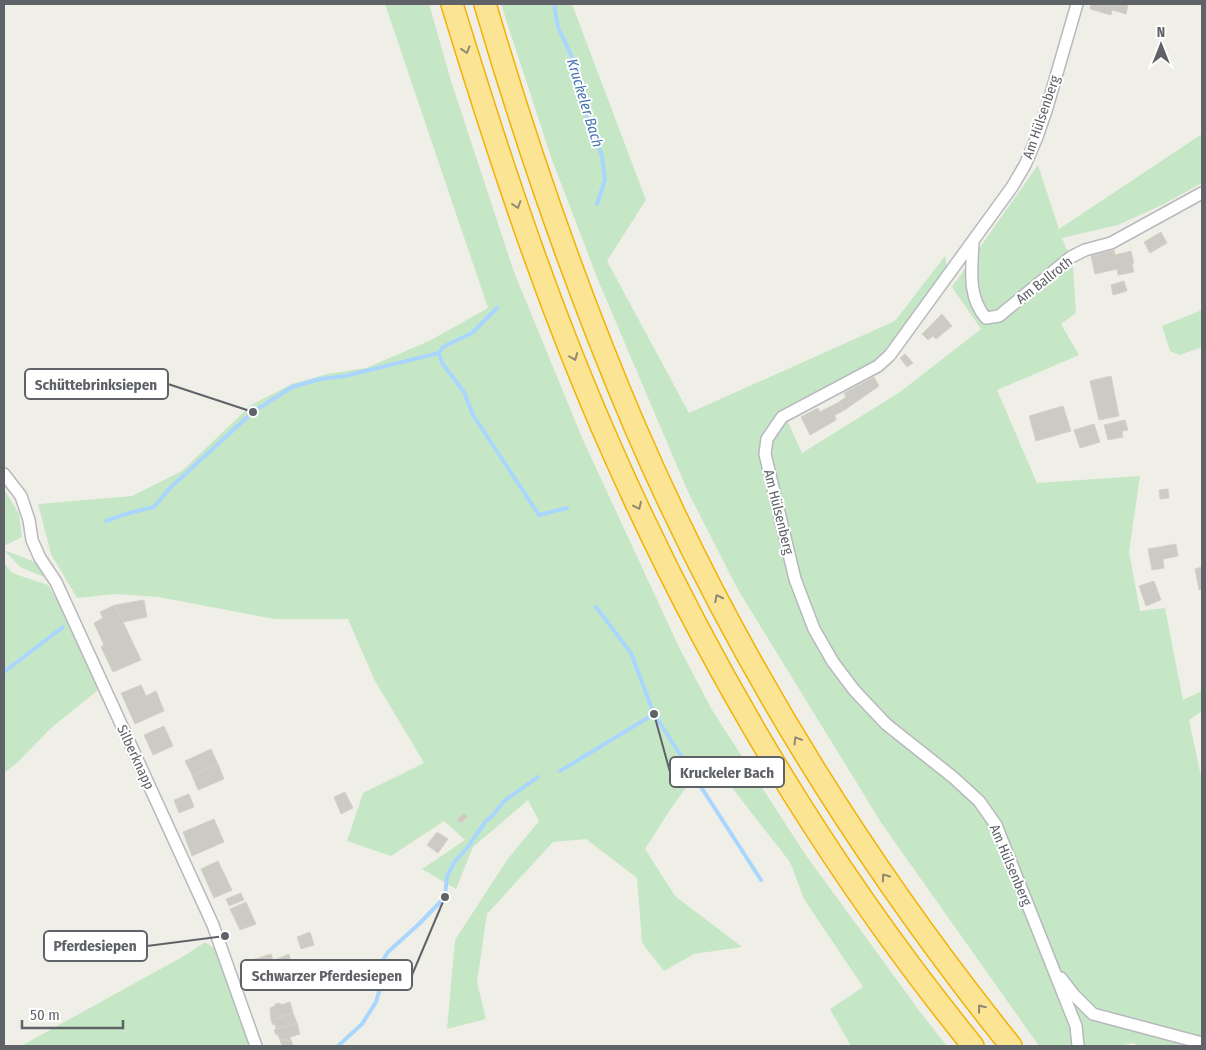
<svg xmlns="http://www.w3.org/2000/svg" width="1206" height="1050" viewBox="0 0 1206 1050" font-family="'Fira Sans Condensed',sans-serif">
<rect width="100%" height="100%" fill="#f0efe7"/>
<path fill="#c5e7c6" d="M 385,4 L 429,4 L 451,81 L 514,272 L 583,440 L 679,647 L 712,710 L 805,854 L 921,1013 L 947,1046 L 851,1046 L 830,1009 L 863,987 L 804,899 L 790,862 L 708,757 L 670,810 L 645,849 L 675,896 L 742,947 L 694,954 L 664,971 L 642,943 L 637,878 L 586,839 L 553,842 L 487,914 L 477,982 L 486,1019 L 447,1029 L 455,940 L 507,860 L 539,821 L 528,800 L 473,847 L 456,889 L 422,869 L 465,840 L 444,821 L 391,856 L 347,841 L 363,793 L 424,763 L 374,679 L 348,619 L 274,619 L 158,597 L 116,594 L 77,598 L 51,554 L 38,504 L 132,496 L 182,471 L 251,405 L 292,384 L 327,374 L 366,368 L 429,341 L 488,308 Z
M 501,4 L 572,4 L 646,200 L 607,261 L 689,413 L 895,321 L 945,256 L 947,268 L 888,353 L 782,409 L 802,453 L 900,392 L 981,329 L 952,287 L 1038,165 L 1059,229 L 1202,134 L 1202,183 L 1162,205 L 1118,225 L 1062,238 L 1073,265 L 1076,313 L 1061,324 L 1079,355 L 997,390 L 1037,483 L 1140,476 L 1129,552 L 1140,611 L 1165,608 L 1183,700 L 1202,691 L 1202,711 L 1189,720 L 1202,781 L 1202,1046 L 1140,1046 L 1133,1043 L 1118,1046 L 1039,1046 L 882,824 L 737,588 L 688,492 L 598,280 L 551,157 Z
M 1202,310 L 1202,347 L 1180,355 L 1170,351 L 1162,326 Z
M 4,489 L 19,514 L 22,537 L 4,546 Z
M 4,550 L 35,562 L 44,577 L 20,567 Z
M 4,563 L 12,573 L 48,585 L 64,612 L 98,690 L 51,728 L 18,762 L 4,773 Z
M 205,942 L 214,948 L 215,952 L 219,951 L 251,1046 L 21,1046 L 184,956 Z"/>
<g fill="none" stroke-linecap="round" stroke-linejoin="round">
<path stroke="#aad6fd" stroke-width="4" d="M 554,4 L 558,27 L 571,55 L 581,100 L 602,156 L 605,180 L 597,204
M 497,308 L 472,333 L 443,347 L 439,353 L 442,363 L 464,392 L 473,415 L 539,515 L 567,508
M 106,521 L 129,513 L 154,507 L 170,488 L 253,412 L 292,387 L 320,379 L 345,376 L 439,353
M 596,607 L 631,653 L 654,714 L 761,880
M 4,672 L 63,627
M 560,771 L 654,714
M 338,1046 L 362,1024 L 376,1002 L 383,978 L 383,960 L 388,952 L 419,924 L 445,897 L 447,876 L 455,861 L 467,848 L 486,821 L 493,815 L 504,801 L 538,777"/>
</g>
<path fill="#cccac4" stroke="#d5d1c6" d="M 1091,4 L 1128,4 L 1126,14 L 1112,10 L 1111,15 L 1090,9 Z
M 1161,232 L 1167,243 L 1150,253 L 1144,242 Z
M 1114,250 L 1115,255 L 1131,251 L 1134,263 L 1132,264 L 1134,272 L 1118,275 L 1117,269 L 1095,274 L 1091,256 Z
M 1124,281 L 1127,291 L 1113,295 L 1111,285 Z
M 942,314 L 952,326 L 936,339 L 933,336 L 928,340 L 922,334 Z
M 905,354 L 913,363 L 907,367 L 900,358 Z
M 1111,376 L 1119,416 L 1099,420 L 1090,381 Z
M 874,377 L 879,386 L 843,411 L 839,402 L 846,397 L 844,393 Z
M 839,402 L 843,411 L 835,415 L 836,420 L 810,435 L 801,417 L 818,408 L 820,412 Z
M 1063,406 L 1071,431 L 1036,441 L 1029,416 Z
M 1125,420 L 1128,430 L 1122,431 L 1123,437 L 1108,440 L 1104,425 Z
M 1094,424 L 1100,442 L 1080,448 L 1074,430 Z
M 1168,489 L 1169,498 L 1160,499 L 1159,490 Z
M 1176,544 L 1178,556 L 1163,559 L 1164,568 L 1152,570 L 1148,549 Z
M 1202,567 L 1202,589 L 1199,590 L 1195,569 Z
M 1154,581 L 1161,600 L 1146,606 L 1139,586 Z
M 144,600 L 147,617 L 123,622 L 115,605 Z
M 115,605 L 141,660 L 113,672 L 101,647 L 104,645 L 94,623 L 103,618 L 100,612 Z
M 141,685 L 146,696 L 156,691 L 164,711 L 135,724 L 121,693 Z
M 164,726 L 173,746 L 153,755 L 144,735 Z
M 211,749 L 218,764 L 192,775 L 185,761 Z
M 218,764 L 224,779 L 198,790 L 192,775 Z
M 345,792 L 353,808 L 341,814 L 334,797 Z
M 189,794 L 194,807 L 179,813 L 174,800 Z
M 464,813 L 467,817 L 461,823 L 457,820 Z
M 214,819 L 224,842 L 192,856 L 183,832 Z
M 437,832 L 448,839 L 438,853 L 427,845 Z
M 218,861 L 232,890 L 214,898 L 201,869 Z
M 241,893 L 244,900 L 229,906 L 226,899 Z
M 246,902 L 256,924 L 240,930 L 230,909 Z
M 310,932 L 314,945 L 301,949 L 297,937 Z
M 271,954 L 273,960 L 277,959 L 280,968 L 257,975 L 252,960 Z
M 289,954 L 293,974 L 283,978 L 277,959 Z
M 280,968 L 283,978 L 280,979 L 281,984 L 262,991 L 257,975 Z
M 290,1002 L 293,1013 L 271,1020 L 270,1008 L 275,1006 L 275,1004 L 280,1003 L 281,1005 Z
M 293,1013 L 297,1023 L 276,1029 L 275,1024 L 273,1025 L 271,1020 Z
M 297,1023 L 300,1034 L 290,1037 L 291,1040 L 280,1040 L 278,1035 L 276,1035 L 274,1030 Z
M 285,1039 L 286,1041 L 291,1040 L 293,1046 L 282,1046 L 280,1040 Z"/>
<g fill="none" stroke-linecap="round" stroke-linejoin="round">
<g stroke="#b7b9bd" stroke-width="14">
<path id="street" d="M 1077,4 L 1046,111 L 1037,137 L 1025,165 L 1012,187 L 890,355 L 878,366 L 782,417 L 767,439 L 765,454 L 795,579 L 814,629 L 833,662 L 854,690 L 886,724 L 954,778 L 979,801 L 996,825 L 1076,1026 L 1078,1046
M 973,241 C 972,269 967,296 986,318 L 999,316 L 1071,257 L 1085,250 L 1111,243 L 1202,193
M 4,474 L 21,496 L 29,520 L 32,540 L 40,558 L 56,582 L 213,925 L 256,1046
M 1061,978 L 1074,995 L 1093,1014 L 1202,1043"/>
</g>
<g stroke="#f2b205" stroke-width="24">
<path id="highway" d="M 452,4 C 498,154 547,304 611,448 C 705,661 826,865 973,1046
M 485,4 C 527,147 576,289 635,427 C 731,649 860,858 1011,1046"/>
</g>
<use href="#street" stroke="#fff" stroke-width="11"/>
<use href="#highway" stroke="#fbe594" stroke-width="21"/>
</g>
<defs><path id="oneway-chevron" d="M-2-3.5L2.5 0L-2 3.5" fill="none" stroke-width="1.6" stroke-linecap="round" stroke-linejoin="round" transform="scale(1.25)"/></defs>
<g stroke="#8e8974">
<use href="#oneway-chevron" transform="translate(466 50) rotate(73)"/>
<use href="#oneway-chevron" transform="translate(517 205) rotate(72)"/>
<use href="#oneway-chevron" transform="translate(574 357) rotate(69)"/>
<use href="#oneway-chevron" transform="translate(638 506) rotate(65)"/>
<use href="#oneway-chevron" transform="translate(718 598) rotate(-117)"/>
<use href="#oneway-chevron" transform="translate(797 740) rotate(-121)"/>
<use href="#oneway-chevron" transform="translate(885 877) rotate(-125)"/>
<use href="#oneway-chevron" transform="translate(981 1008) rotate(-128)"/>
</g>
<g text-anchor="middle" stroke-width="4" stroke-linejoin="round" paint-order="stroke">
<g font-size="14" fill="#5f6267" stroke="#fff">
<text transform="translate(1041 117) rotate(-71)" y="5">Am Hülsenberg</text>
<text transform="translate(1044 280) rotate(-38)" y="5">Am Ballroth</text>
<text transform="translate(779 512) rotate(76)" y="5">Am Hülsenberg</text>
<text transform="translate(136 757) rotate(65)" y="5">Silberknapp</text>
<text transform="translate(1011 865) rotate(67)" y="5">Am Hülsenberg</text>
</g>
<g font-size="15" font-style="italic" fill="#4675b0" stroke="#fff">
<text transform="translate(585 103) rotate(73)" y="5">Kruckeler Bach</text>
</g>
</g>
<path fill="none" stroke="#5f6267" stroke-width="2" d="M253 412L168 384M654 714L670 772M225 936L147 946M445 897L412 975"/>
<g fill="#5f6267" stroke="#fff" stroke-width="2">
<circle cx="253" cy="412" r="5"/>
<circle cx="654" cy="714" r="5"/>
<circle cx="225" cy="936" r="5"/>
<circle cx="445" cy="897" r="5"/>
</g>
<g fill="#fff" stroke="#5f6267" stroke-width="2">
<rect x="25" y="369" width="143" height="30" rx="5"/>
<rect x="670" y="757" width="114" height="30" rx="5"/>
<rect x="44" y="931" width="103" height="30" rx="5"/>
<rect x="241" y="960" width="171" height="30" rx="5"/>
</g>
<g font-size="15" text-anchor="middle" font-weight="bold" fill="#5f6267">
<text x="96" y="390">Schüttebrinksiepen</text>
<text x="727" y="778">Kruckeler Bach</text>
<text x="95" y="951">Pferdesiepen</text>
<text x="327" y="981">Schwarzer Pferdesiepen</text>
</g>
<rect width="1206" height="1050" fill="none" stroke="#5f6267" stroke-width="10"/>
<g transform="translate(1161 45)" stroke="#ffffff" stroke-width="4" paint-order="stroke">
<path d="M0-4L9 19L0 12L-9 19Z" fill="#5f6267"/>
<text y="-8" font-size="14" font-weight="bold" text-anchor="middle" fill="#5f6267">N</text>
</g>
<path d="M22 1020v8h101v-8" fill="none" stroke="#5f6267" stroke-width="2.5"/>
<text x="30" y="1020" font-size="15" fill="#5f6267" stroke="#ffffff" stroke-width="4" paint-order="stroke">50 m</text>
</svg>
